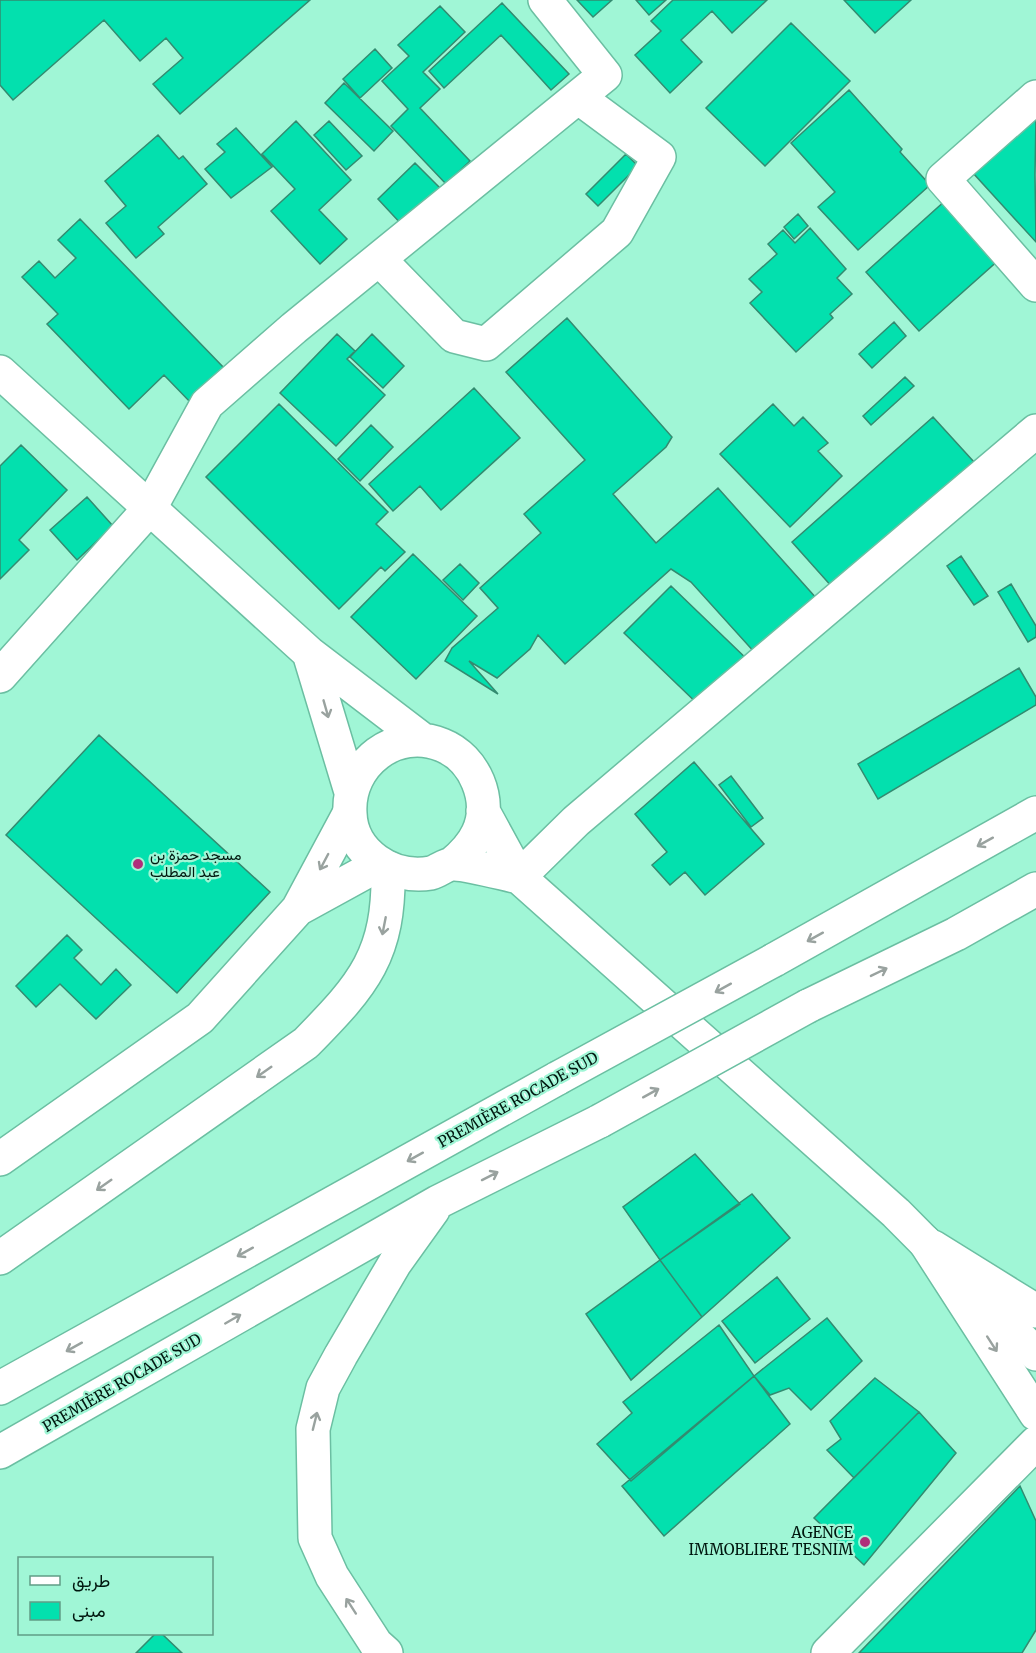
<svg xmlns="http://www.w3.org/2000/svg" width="1036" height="1653" viewBox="0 0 1036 1653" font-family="Merriweather,Vazirmatn,serif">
<rect width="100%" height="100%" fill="#a0f6d6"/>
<path fill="#03e0ae" stroke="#338b70" stroke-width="1.5" d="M 0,0 L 310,0 L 180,114 L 153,84 L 183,58 L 166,38 L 140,61 L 104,20 L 13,100 L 0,85 Z
M 577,0 L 612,0 L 593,17 Z
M 636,0 L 666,0 L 649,15 Z
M 673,0 L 767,0 L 732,33 L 712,11 L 681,40 L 702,62 L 670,93 L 635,55 L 661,31 L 651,21 Z
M 844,0 L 911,0 L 875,33 Z
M 502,3 L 569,74 L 551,90 L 501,35 L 444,88 L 429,71 Z
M 440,6 L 465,32 L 423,72 L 440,89 L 420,108 L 470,161 L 446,184 L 391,126 L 408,109 L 382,81 L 409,56 L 398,45 Z
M 791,23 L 850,81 L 765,166 L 706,108 Z
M 375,49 L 392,68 L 360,98 L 343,79 Z
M 344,83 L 393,131 L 374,151 L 325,103 Z
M 849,90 L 902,149 L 900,152 L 930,185 L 858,250 L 818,207 L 835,192 L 791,143 Z
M 1036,116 L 1035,175 L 1036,242 L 973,173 Z
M 296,121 L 351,180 L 319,210 L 347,239 L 320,264 L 271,211 L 295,189 L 262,154 Z
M 329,121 L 362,156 L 346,170 L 314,135 Z
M 236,128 L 272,167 L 231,198 L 205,169 L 225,152 L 217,144 Z
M 158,135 L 179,159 L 183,156 L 207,184 L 158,227 L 164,234 L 136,258 L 106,223 L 126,206 L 105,181 Z
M 626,154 L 638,166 L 598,206 L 586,194 Z
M 415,163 L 441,189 L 403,226 L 378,199 Z
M 957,190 L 1010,250 L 919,331 L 866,272 Z
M 798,214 L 808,226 L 794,239 L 784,227 Z
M 80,219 L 226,370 L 192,404 L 164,375 L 129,409 L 47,324 L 58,314 L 22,277 L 39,261 L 55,278 L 76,258 L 58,240 Z
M 810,228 L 846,269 L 837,278 L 852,294 L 830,314 L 833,318 L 796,352 L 750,303 L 762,292 L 749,279 L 777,254 L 768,244 L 783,230 L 795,243 Z
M 567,318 L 672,437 L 666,447 L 613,494 L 656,543 L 718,488 L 817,599 L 756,654 L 691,582 L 671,569 L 565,664 L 538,635 L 530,649 L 497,678 L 469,661 L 498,694 L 445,661 L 452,648 L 498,608 L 480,588 L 541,533 L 524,514 L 585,460 L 506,372 Z
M 894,322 L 906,336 L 872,368 L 859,354 Z
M 337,334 L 355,351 L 347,359 L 385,395 L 336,446 L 280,393 Z
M 372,334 L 404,366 L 383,388 L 350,357 Z
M 905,377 L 914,386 L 871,425 L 863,416 Z
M 474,388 L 520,438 L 441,510 L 420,486 L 393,511 L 369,484 Z
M 279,404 L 388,512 L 376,524 L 405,552 L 385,571 L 381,567 L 339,609 L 206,477 Z
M 773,404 L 794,426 L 803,417 L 828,443 L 818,451 L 842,476 L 790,527 L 720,454 Z
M 933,417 L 974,462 L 833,588 L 792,542 Z
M 371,425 L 393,447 L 360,481 L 338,459 Z
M 21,445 L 67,490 L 19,540 L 29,550 L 0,579 L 0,466 Z
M 87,497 L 113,526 L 77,560 L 50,530 Z
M 413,554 L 477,616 L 416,679 L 351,617 Z
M 961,556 L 988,596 L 974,605 L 947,566 Z
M 460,564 L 479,583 L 463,600 L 443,580 Z
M 1011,584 L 1036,626 L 1036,637 L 1028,642 L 998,592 Z
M 671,586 L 753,665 L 706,712 L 624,633 Z
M 1019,668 L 1036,697 L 1036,705 L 878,799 L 858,764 Z
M 99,735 L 270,892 L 177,993 L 6,835 Z
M 694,762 L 764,844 L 705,895 L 685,872 L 670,885 L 652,865 L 667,852 L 635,814 Z
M 731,776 L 763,818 L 751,827 L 719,785 Z
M 67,935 L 82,950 L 74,958 L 101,985 L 116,969 L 131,985 L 96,1019 L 60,984 L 36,1007 L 16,986 Z
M 695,1154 L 740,1204 L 660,1260 L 623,1207 Z
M 752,1194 L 790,1238 L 702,1317 L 660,1260 Z
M 660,1260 L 702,1317 L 631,1380 L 586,1314 Z
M 777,1277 L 810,1319 L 755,1363 L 722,1321 Z
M 827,1318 L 862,1361 L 811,1410 L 789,1388 L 770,1395 L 754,1376 Z
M 719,1325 L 754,1376 L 631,1481 L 597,1444 L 632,1413 L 623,1402 Z
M 754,1376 L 790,1424 L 664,1536 L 622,1486 Z
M 875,1378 L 919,1412 L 854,1478 L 827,1450 L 841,1439 L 830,1421 Z
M 919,1412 L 956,1453 L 864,1565 L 814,1518 Z
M 1020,1486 L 1036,1521 L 1036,1630 L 1022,1653 L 859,1653 Z
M 155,1634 L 162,1634 L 182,1653 L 136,1653 Z"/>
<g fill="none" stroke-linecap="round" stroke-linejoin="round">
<g stroke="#6bbfa2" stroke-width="36">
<path id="minor" d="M 1036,97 L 943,179 L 1036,285
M 379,259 L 454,336 L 486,344 L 617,232 L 659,157 L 578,97
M 0,676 L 150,508 L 207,404 L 294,328 L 605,75 L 545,0
M 519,877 L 576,821 L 1036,431
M 298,909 L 380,864
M 0,1159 L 200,1018 L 298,909 L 349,814
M 828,1653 L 1036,1443"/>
</g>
<g stroke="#6bbfa2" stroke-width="36">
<path id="major" d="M 0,372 L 309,653 L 423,740
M 309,653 L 351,792
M 483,811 L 519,877 L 896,1213 L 1036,1354
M 452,864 C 463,855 472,846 478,833 C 493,801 475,758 442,745 C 396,726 347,764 350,813 C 351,853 392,880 431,873 C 438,871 445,865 452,864 C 465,863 504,874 519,877"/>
</g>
<g stroke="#6bbfa2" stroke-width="36">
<path id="highway" d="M 774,960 L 1036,813
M 808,1006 L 956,934 L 1036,889
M 925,1242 L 1036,1414
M 933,1247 L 1036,1311
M 0,1258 L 306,1043 C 364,984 390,955 388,868
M 0,1388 L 558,1078
M 0,1452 L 438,1202 L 600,1121
M 386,1653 L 376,1644 L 332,1576 L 315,1538 L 313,1429 L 323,1388 L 341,1355 L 395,1263 L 433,1210"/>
</g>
<use href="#minor" stroke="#fff" stroke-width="33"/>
<use href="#major" stroke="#fff" stroke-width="33"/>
<use href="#highway" stroke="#fff" stroke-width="33"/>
<g stroke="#6bbfa2" stroke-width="36" stroke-linecap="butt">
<path id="highway-bridge" d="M 558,1078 L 774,960
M 600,1121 L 808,1006"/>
</g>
<use href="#highway-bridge" stroke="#fff" stroke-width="33"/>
</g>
<defs><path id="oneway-shaft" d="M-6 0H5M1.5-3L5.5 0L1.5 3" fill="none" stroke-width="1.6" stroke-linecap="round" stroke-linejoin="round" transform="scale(1.5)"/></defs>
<g stroke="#99a29f">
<use href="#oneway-shaft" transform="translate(326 709) rotate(74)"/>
<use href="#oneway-shaft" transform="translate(985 842) rotate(151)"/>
<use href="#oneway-shaft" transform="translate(324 862) rotate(118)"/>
<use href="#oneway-shaft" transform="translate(384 926) rotate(101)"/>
<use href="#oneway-shaft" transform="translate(815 937) rotate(151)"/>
<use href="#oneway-shaft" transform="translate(879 972) rotate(-26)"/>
<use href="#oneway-shaft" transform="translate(723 988) rotate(151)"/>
<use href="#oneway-shaft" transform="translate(264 1072) rotate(145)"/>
<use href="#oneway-shaft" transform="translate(651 1093) rotate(-29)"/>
<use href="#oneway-shaft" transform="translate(415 1157) rotate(151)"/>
<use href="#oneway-shaft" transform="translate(490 1176) rotate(-27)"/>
<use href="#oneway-shaft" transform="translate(104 1185) rotate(145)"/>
<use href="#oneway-shaft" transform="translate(245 1252) rotate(151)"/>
<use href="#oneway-shaft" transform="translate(233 1319) rotate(-30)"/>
<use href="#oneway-shaft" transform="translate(992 1344) rotate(57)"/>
<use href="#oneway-shaft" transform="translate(74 1347) rotate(151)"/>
<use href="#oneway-shaft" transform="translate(315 1421) rotate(-76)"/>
<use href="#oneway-shaft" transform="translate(351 1606) rotate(-123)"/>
</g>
<g fill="#af2e7a" stroke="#a0f6d6" stroke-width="2">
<circle cx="138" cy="864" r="6"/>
<circle cx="865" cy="1542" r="6"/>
</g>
<g text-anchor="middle" stroke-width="4.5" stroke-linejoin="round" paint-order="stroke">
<g font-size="15" fill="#00170f" stroke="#a0f6d6" text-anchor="start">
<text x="150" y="860">مسجد حمزة بن<tspan x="150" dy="17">عبد المطلب</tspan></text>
<text x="853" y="1538" text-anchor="end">AGENCE<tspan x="853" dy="17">IMMOBLIERE TESNIM</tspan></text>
</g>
<g font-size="15" fill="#00170f" stroke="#a0f6d6">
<text transform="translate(518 1100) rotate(-29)" y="5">PREMIÈRE ROCADE SUD</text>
<text transform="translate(122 1383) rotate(-30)" y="5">PREMIÈRE ROCADE SUD</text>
</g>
</g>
<rect x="18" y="1557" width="195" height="78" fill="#a0f6d6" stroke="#609d86" stroke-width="1.5"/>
<rect x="30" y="1576" width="30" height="9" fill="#ffffff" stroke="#609d86" stroke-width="1.5"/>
<text x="72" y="1587" font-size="18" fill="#00170f">طريق</text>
<rect x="30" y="1602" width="30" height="18" fill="#03e0ae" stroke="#609d86" stroke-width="1.5"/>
<text x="72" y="1617" font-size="18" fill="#00170f">مبنى</text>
</svg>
